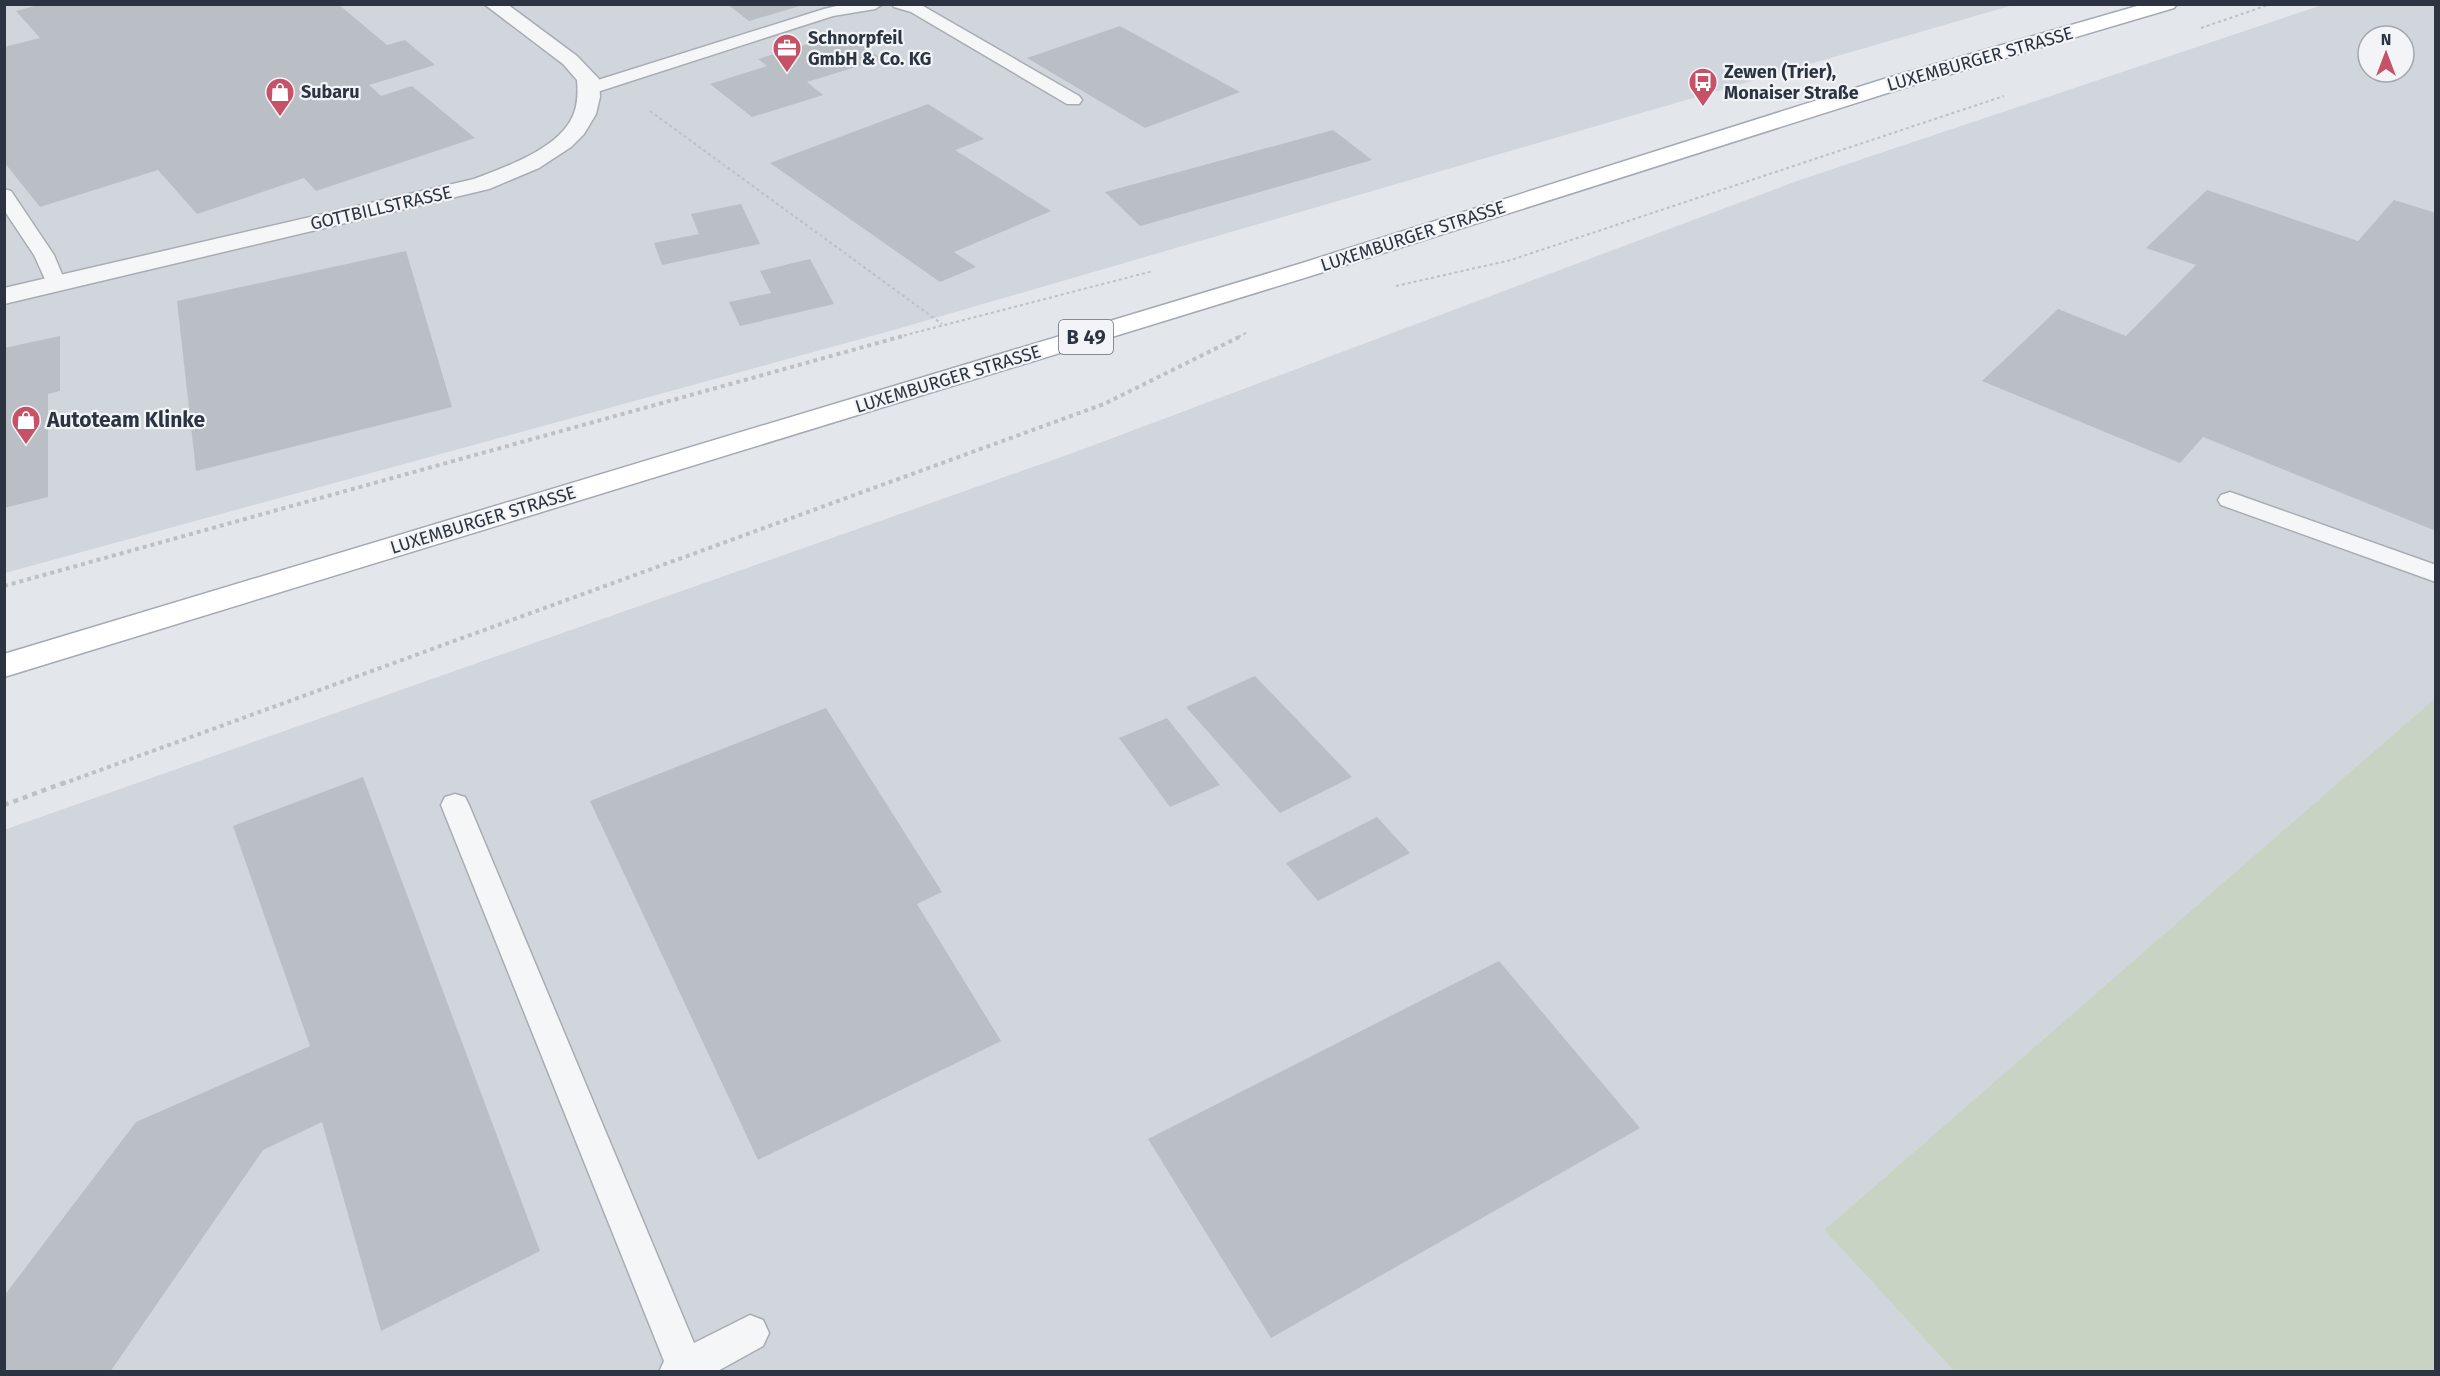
<svg xmlns="http://www.w3.org/2000/svg" width="2440" height="1376" viewBox="0 0 2440 1376" font-family="'Fira Sans',sans-serif">
<rect width="100%" height="100%" fill="#e3e6ea"/>
<path fill="#d1d5dc" fill-rule="evenodd" d="M 5,5 L 2013,5 L 890,331 L 5,573 Z
M 2322,5 L 2435,5 L 2435,698 L 1824,1230 L 1954,1371 L 5,1371 L 4,830 L 1070,454 L 1797,181 ZM 2368,36 L 2404,36 L 2404,72 L 2368,72 Z"/>
<path fill="#c9d3c4" d="M 2435,698 L 2435,1371 L 1954,1371 L 1824,1230 Z"/>
<path fill="#babfc6" d="M 42,4 L 338,4 L 387,45 L 405,40 L 435,65 L 369,85 L 381,96 L 412,86 L 475,138 L 316,191 L 304,178 L 197,214 L 158,170 L 40,207 L 4,162 L 4,47 L 40,38 L 16,11 Z
M 727,4 L 802,4 L 803,5 L 749,21 Z
M 1120,26 L 1240,92 L 1145,128 L 1027,58 Z
M 845,33 L 882,59 L 807,82 L 823,95 L 752,117 L 710,84 L 767,66 L 758,59 Z
M 928,104 L 984,139 L 955,150 L 1051,211 L 954,252 L 976,267 L 940,282 L 770,163 Z
M 1333,130 L 1372,160 L 1140,226 L 1105,192 Z
M 2207,190 L 2358,241 L 2394,200 L 2436,213 L 2436,531 L 2203,437 L 2180,463 L 1982,381 L 2058,309 L 2126,336 L 2196,265 L 2146,248 Z
M 741,204 L 760,244 L 662,265 L 654,243 L 699,234 L 691,214 Z
M 406,251 L 452,407 L 196,471 L 177,301 Z
M 810,259 L 834,304 L 740,326 L 729,302 L 771,293 L 760,271 Z
M 60,336 L 60,391 L 48,394 L 48,497 L 4,508 L 4,348 Z
M 1255,676 L 1352,777 L 1280,813 L 1186,707 Z
M 826,708 L 942,892 L 917,904 L 1001,1041 L 758,1160 L 590,801 Z
M 1167,718 L 1220,785 L 1170,807 L 1119,738 Z
M 363,777 L 540,1251 L 381,1331 L 322,1122 L 263,1150 L 110,1372 L 4,1372 L 4,1296 L 136,1122 L 310,1046 L 233,826 Z
M 1377,817 L 1410,853 L 1318,901 L 1286,863 Z
M 1499,961 L 1640,1128 L 1271,1338 L 1148,1139 Z"/>
<g fill="none" stroke-linecap="round" stroke-linejoin="round">
<g stroke="#a8adb4" stroke-width="3">
<path id="lane" d="M 845,4 L 883,4 L 875,9 L 833,16 L 594,93 L 582,93 L 579,89 L 582,85 L 824,9 Z
M 892,4 L 923,6 L 1079,96 L 1082,100 L 1079,104 L 1067,104 L 911,12 L 894,7 Z
M 4,189 L 11,191 L 54,255 L 66,284 L 63,288 L 56,290 L 49,288 L 34,255 L 4,210 Z
M 2230,492 L 2436,565 L 2436,582 L 2221,505 L 2218,500 L 2221,495 Z
M 455,794 L 465,797 L 469,805 L 694,1343 L 750,1315 L 763,1320 L 769,1333 L 763,1346 L 716,1372 L 659,1372 L 664,1361 L 441,805 L 445,797 Z"/>
</g>
<g stroke="#a8adb4" stroke-width="3">
<path id="street" d="M 484,4 L 507,4 L 577,56 L 599,79 L 600,97 L 596,114 L 584,134 L 571,147 L 539,168 L 489,189 L 4,304 L 4,288 L 474,179 C 505,167 562,148 574,113 C 578,102 578,92 577,80 L 563,64 Z"/>
</g>
<g stroke="#a3aab5" stroke-width="3">
<path id="primary" d="M 2144,4 L 2177,4 L 2174,8 L 1900,89 L 1317,274 L 4,677 L 4,654 L 1299,264 L 1884,79 Z"/>
</g>
<path stroke="#bdc0c5" stroke-width="2" stroke-dasharray="3 3" stroke-linecap="butt" d="M 2201,28 L 2271,4
M 650,111 L 942,324
M 1396,286 L 1511,260 L 2004,96
M 898,337 L 1153,271
M 1238,337 L 1248,332"/>
<path stroke="#bdc0c5" stroke-width="4" stroke-dasharray="4 4" stroke-linecap="butt" d="M 4,586 L 903,336
M 62,784 L 1104,404 L 1241,336"/>
<path stroke="#bdc0c5" stroke-width="4.5" stroke-dasharray="5 5" stroke-linecap="butt" d="M 4,805 L 66,782"/>
<use href="#lane" fill="#f5f6f8" fill-rule="evenodd"/>
<use href="#street" fill="#f5f6f8" fill-rule="evenodd"/>
<use href="#primary" fill="#fff" fill-rule="evenodd"/>
</g>
<defs>
<g id="office-pin" transform="scale(1.5)"><path d="M0 17L-7.5 6A9.5 9.5 0 1 1 7.5 6Z" fill="#c55266" stroke="#f2f4f7"/><path d="M-6-3h4V-5.5h4V-3h4V5H-6ZM-1-4.5V-3h2v-1.5ZM-6 0V1H6V0Z" fill="#fff"/></g>
<g id="bus-pin" transform="scale(1.5)"><path d="M0 17L-7.5 6A9.5 9.5 0 1 1 7.5 6Z" fill="#c55266" stroke="#f2f4f7"/><path d="M-5-6H5V4H4V6H2V4H-2V6H-4V4H-5ZM-3.5-4V0h7V-4ZM-3.5 1.2v1.5H-2V1.2ZM2 1.2v1.5H3.5V1.2Z" fill="#fff"/></g>
<g id="shop-pin" transform="scale(1.5)"><path d="M0 17L-7.5 6A9.5 9.5 0 1 1 7.5 6Z" fill="#c55266" stroke="#f2f4f7"/><path d="M-5-2.5h2.3a2.7 3.5 0 0 1 5.4 0H5L5.5 6h-11ZM-1.5-2.5h3a1.5 2.3 0 0 0-3 0Z" fill="#fff"/></g>
</defs>
<g fill-rule="evenodd">
<use href="#office-pin" x="787" y="48"/>
<use href="#bus-pin" x="1703" y="82"/>
<use href="#shop-pin" x="280" y="92"/>
<use href="#shop-pin" x="26" y="420"/>
</g>
<g text-anchor="middle" stroke-width="4.5" stroke-linejoin="round" paint-order="stroke">
<g font-size="18" font-weight="bold" fill="#2c3441" stroke="#f2f4f7" text-anchor="start">
<text x="808" y="44">Schnorpfeil<tspan x="808" dy="21">GmbH &amp; Co. KG</tspan></text>
<text x="1724" y="78">Zewen (Trier),<tspan x="1724" dy="21">Monaiser Straße</tspan></text>
<text x="301" y="98">Subaru</text>
</g>
<g font-size="18" fill="#2c3441" stroke="#f2f4f7">
<text transform="translate(1980 59) rotate(-16)" y="6">LUXEMBURGER STRASSE</text>
<text transform="translate(381 208) rotate(-13)" y="6">GOTTBILLSTRASSE</text>
<text transform="translate(1413 236) rotate(-18)" y="6">LUXEMBURGER STRASSE</text>
<text transform="translate(948 379) rotate(-17)" y="6">LUXEMBURGER STRASSE</text>
<text transform="translate(483 520) rotate(-17)" y="6">LUXEMBURGER STRASSE</text>
</g>
<rect fill="#f2f4f7" stroke="#676e78" stroke-width="1.5" x="1059" y="320" width="54" height="34" rx="4.5"/>
<g font-size="20" font-weight="bold" fill="#2c3441">
<text x="1086" y="344">B 49</text>
</g>
<g font-size="21" font-weight="bold" fill="#2c3441" stroke="#f2f4f7" text-anchor="start">
<text x="47" y="427">Autoteam Klinke</text>
</g>
</g>
<rect width="2440" height="1376" fill="none" stroke="#2c3441" stroke-width="12"/>
<g transform="translate(2386 54)"><circle r="28" fill="#f2f4f7" stroke="#a3a7ae" stroke-width="1.5"/>
<path d="M0-4.5L10 22L0 15L-10 22Z" fill="#c55266"/>
<text y="-9" font-size="16" font-weight="bold" text-anchor="middle" fill="#2c3441">N</text>
</g>
</svg>
